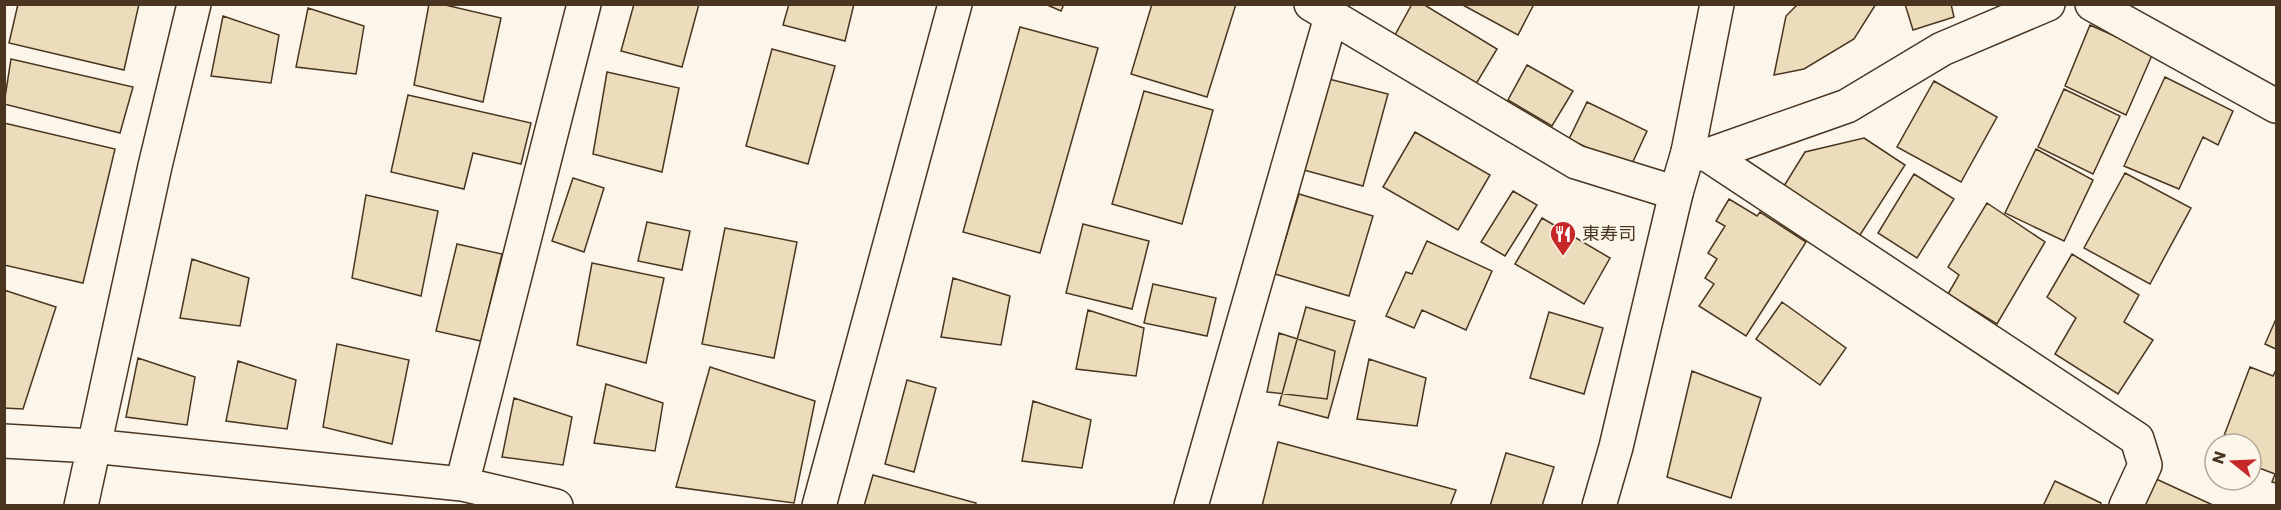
<svg xmlns="http://www.w3.org/2000/svg" width="2281" height="510" viewBox="0 0 2281 510" font-family="Poppins,'Noto Sans JP',sans-serif">
<rect width="100%" height="100%" fill="#fbf6e9"/>
<path fill="#ecdcbc" stroke="#4a3520" stroke-width="1.5" d="M 18,4 L 139,4 L 124,70 L 9,43 Z
M 429,4 L 441,4 L 501,18 L 483,102 L 414,85 Z
M 634,4 L 699,4 L 682,67 L 621,51 Z
M 789,4 L 854,4 L 845,41 L 783,25 Z
M 1045,4 L 1064,4 L 1061,11 Z
M 1152,4 L 1236,4 L 1207,97 L 1131,74 Z
M 1412,4 L 1423,4 L 1497,49 L 1476,84 L 1395,35 Z
M 1461,4 L 1534,4 L 1518,35 Z
M 1798,4 L 1876,4 L 1854,39 L 1804,69 L 1774,75 L 1786,16 Z
M 1905,4 L 1951,4 L 1954,17 L 1913,30 Z
M 308,8 L 364,26 L 356,74 L 296,67 Z
M 223,16 L 279,35 L 271,83 L 211,76 Z
M 2090,25 L 2153,53 L 2126,115 L 2065,86 Z
M 1020,27 L 1098,48 L 1040,253 L 963,232 Z
M 772,49 L 835,66 L 808,164 L 746,146 Z
M 11,59 L 133,87 L 120,133 L 4,104 Z
M 1527,65 L 1573,91 L 1552,126 L 1508,100 Z
M 607,72 L 679,88 L 662,172 L 593,154 Z
M 2165,77 L 2233,111 L 2218,145 L 2203,137 L 2179,189 L 2124,166 Z
M 1325,78 L 1388,94 L 1363,186 L 1300,169 Z
M 1934,81 L 1997,117 L 1961,182 L 1897,147 Z
M 2064,89 L 2120,116 L 2093,174 L 2038,147 Z
M 1144,91 L 1213,110 L 1182,224 L 1112,204 Z
M 408,95 L 531,123 L 521,164 L 473,153 L 464,189 L 391,172 Z
M 1587,102 L 1647,131 L 1630,168 L 1569,139 Z
M 4,123 L 115,149 L 83,283 L 4,265 Z
M 1415,132 L 1490,175 L 1458,230 L 1383,187 Z
M 1864,138 L 1905,165 L 1860,235 L 1784,186 L 1805,152 Z
M 2036,149 L 2093,180 L 2064,241 L 2005,213 Z
M 2125,173 L 2191,208 L 2150,284 L 2084,248 Z
M 1914,174 L 1954,199 L 1917,258 L 1878,233 Z
M 573,178 L 604,188 L 584,252 L 552,241 Z
M 1513,191 L 1537,205 L 1505,256 L 1481,242 Z
M 1299,194 L 1373,216 L 1349,296 L 1275,274 Z
M 366,195 L 438,211 L 421,296 L 352,278 Z
M 1729,199 L 1757,216 L 1760,212 L 1806,242 L 1746,336 L 1699,306 L 1714,284 L 1705,278 L 1717,259 L 1708,253 L 1725,226 L 1716,221 Z
M 1987,203 L 2045,242 L 1997,324 L 1948,294 L 1959,275 L 1948,267 Z
M 1542,218 L 1610,258 L 1584,304 L 1515,264 Z
M 647,222 L 690,231 L 682,270 L 638,261 Z
M 1083,224 L 1149,241 L 1132,309 L 1066,293 Z
M 725,228 L 797,242 L 774,358 L 702,344 Z
M 1427,241 L 1492,271 L 1466,330 L 1422,310 L 1414,328 L 1386,316 L 1406,272 L 1412,274 Z
M 457,244 L 502,254 L 481,341 L 436,331 Z
M 2072,254 L 2139,295 L 2124,322 L 2153,340 L 2118,394 L 2055,354 L 2076,318 L 2047,297 Z
M 192,259 L 249,278 L 240,326 L 180,318 Z
M 592,263 L 664,278 L 646,363 L 577,345 Z
M 953,278 L 1010,296 L 1001,345 L 941,337 Z
M 1153,284 L 1216,298 L 1207,336 L 1144,323 Z
M 4,290 L 56,307 L 23,409 L 4,408 Z
M 1782,302 L 1846,348 L 1820,385 L 1756,339 Z
M 1306,307 L 1355,321 L 1328,418 L 1279,405 Z
M 1088,310 L 1144,328 L 1136,376 L 1076,369 Z
M 1549,312 L 1603,328 L 1584,394 L 1530,378 Z
M 2276,319 L 2276,349 L 2265,344 Z
M 1279,333 L 1335,351 L 1327,399 L 1267,392 Z
M 337,344 L 409,360 L 392,444 L 323,427 Z
M 138,358 L 195,377 L 187,425 L 126,417 Z
M 1369,359 L 1426,378 L 1417,426 L 1357,419 Z
M 238,361 L 296,380 L 287,429 L 226,421 Z
M 710,367 L 815,401 L 794,503 L 676,487 Z
M 2250,367 L 2273,376 L 2276,370 L 2276,483 L 2272,482 L 2275,474 L 2251,465 L 2251,444 L 2230,444 L 2222,441 Z
M 1692,371 L 1761,398 L 1731,498 L 1667,477 Z
M 907,380 L 936,388 L 914,472 L 885,464 Z
M 606,384 L 663,403 L 655,451 L 594,443 Z
M 514,398 L 572,417 L 563,465 L 502,457 Z
M 1033,401 L 1091,420 L 1082,468 L 1022,461 Z
M 1278,442 L 1456,490 L 1450,506 L 1262,506 Z
M 1506,453 L 1554,467 L 1542,506 L 1490,506 Z
M 873,475 L 976,503 L 975,506 L 864,506 Z
M 2154,478 L 2215,506 L 2142,506 Z
M 2055,481 L 2101,503 L 2100,506 L 2043,506 Z"/>
<g fill="none" stroke-linecap="round" stroke-linejoin="round">
<g stroke="#4a3520" stroke-width="36">
<path id="street" d="M 1311,4 L 1576,162 L 1676,193
M 2092,4 L 2276,106
M 1688,152 L 1708,155 L 2137,439 L 2145,465 L 2126,506
M 1708,155 L 1847,106 L 1942,49 L 2048,4
M 4,441 L 92,446 L 462,484 L 556,506
M 462,484 L 584,4
M 81,506 L 155,166 L 194,4
M 819,506 L 955,4
M 1191,506 L 1331,17"/>
</g>
<g stroke="#4a3520" stroke-width="36">
<path id="secondary" d="M 1599,506 L 1616,447 L 1676,193 L 1688,152 L 1717,4"/>
</g>
<use href="#street" stroke="#fbf6e9" stroke-width="33"/>
<use href="#secondary" stroke="#fbf6e9" stroke-width="33"/>
</g>
<defs>
<g id="restaurant-pin" transform="scale(1.35)"><path d="M0 17L-7.5 6A9.5 9.5 0 1 1 7.5 6Z" fill="#c62828" stroke="#fbf6e9"/><path d="M-5-6h1v4h1v-4h1v4h1v-4h1v5L-1.5 .5V6h-2V.5L-5-1ZM5-6V6H3V1.5H1.5Q1.5-4 5-6Z" fill="#fff"/></g>
</defs>
<g fill-rule="evenodd">
<use href="#restaurant-pin" x="1563" y="234"/>
</g>
<g text-anchor="middle" stroke-width="4.5" stroke-linejoin="round" paint-order="stroke">
<g font-size="18" fill="#4a3520" stroke="#fbf6e9" text-anchor="start">
<text x="1582" y="240">東寿司</text>
</g>
</g>
<rect width="2281" height="510" fill="none" stroke="#4a3520" stroke-width="12"/>
<g transform="translate(2233 462) rotate(288)"><circle r="28" fill="#fbf6e9" stroke="#b4a999" stroke-width="1.5"/>
<path d="M0-4.5L10 22L0 15L-10 22Z" fill="#c62828"/>
<text y="-9" font-size="16" font-weight="bold" text-anchor="middle" fill="#4a3520">N</text>
</g>
</svg>
